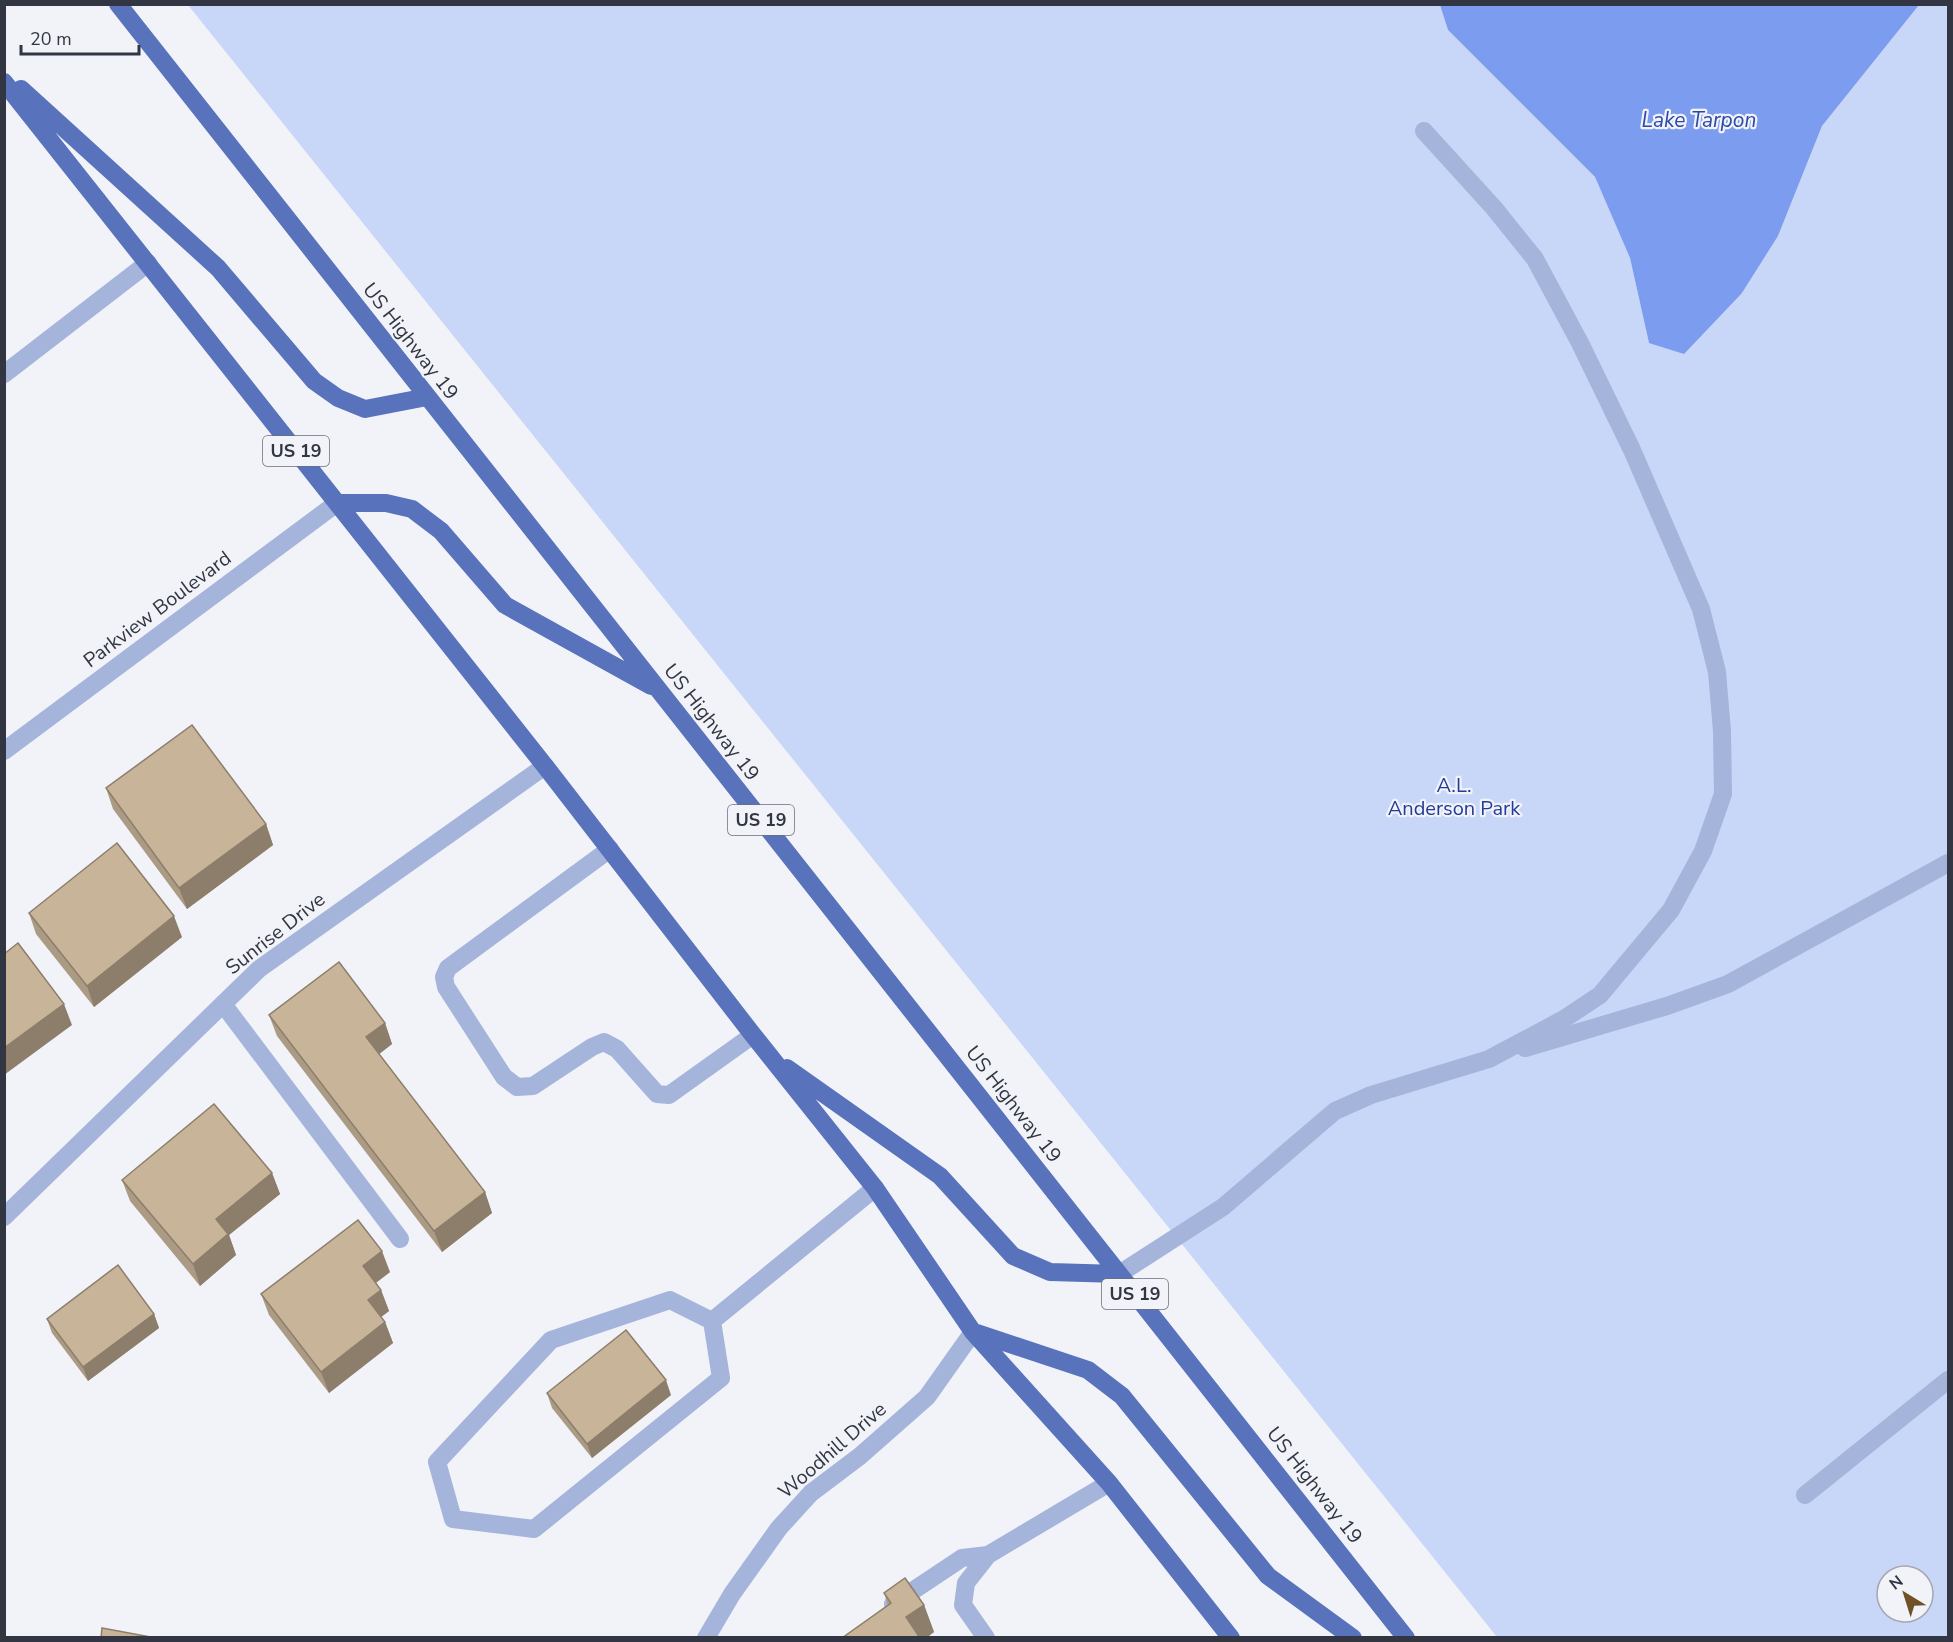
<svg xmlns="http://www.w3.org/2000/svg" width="1953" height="1642" viewBox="0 0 1953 1642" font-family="'Nunito Sans',sans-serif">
<rect width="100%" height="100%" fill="#f1f3f9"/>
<path fill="#c8d6f7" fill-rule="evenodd" d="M 188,5 L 1440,5 L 1448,30 L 1595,177 L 1630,258 L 1649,343 L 1742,293 L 1778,236 L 1822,126 L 1919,5 L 1948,5 L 1948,1637 L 1497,1637 ZM 1887,1576 L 1923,1576 L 1923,1612 L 1887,1612 Z"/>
<path fill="#7c9cef" d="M 1440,5 L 1440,4 L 1919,5 L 1822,126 L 1778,236 L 1742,293 L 1684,354 L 1649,343 L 1630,258 L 1595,177 L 1448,30 Z"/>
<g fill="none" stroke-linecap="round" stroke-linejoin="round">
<path stroke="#a4b4da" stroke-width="18" d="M 4,374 L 148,263
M 610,849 L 448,968 L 444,977 L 446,987 L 504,1077 L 517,1087 L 533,1086 L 592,1047 L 604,1042 L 617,1049 L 657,1094 L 669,1095 L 753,1035
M 223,1004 L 400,1239
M 670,1300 L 712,1321 L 721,1378 L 534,1529 L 453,1519 L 437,1462 L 551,1340 Z
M 712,1321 L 875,1188
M 1805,1495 L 1948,1380
M 893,1604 L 962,1558 L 988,1555
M 986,1638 L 963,1605 L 966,1583 L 988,1555 L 1109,1483"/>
<path stroke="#a4b4da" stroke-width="18" d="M 4,751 L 337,503
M 1525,1048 L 1667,1006 L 1728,984 L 1948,863
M 4,1217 L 259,969 L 545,766
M 1119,1274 L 1223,1207 L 1335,1111 L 1371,1095 L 1489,1059 L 1564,1019 L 1600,995 L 1671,910 L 1703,851 L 1723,794 L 1722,731 L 1717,672 L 1701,609 L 1632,450 L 1580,343 L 1535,259 L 1494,208 L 1424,131
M 706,1638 L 732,1594 L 779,1528 L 811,1493 L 860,1456 L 927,1397 L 973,1332"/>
<path stroke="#5872bc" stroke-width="18" d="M 118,4 L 1406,1638
M 4,82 L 545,766 L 753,1035 L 875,1188 L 973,1332 L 1109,1483 L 1231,1638
M 21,89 L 218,268 L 314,381 L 338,398 L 365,409 L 427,397
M 337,503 L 386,503 L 412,509 L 441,531 L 505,605 L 651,686
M 787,1068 L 940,1176 L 1013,1256 L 1050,1272 L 1119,1274
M 974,1332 L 1088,1370 L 1122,1396 L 1268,1576 L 1353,1638"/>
</g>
<path fill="#ac9b84" d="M 106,788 L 266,824 L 273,845 L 187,909 L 113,809 Z
M 29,913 L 182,937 L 94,1007 L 36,934 Z
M 269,1015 L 385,1023 L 392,1044 L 379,1054 L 485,1192 L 492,1213 L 442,1252 L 277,1036 Z
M 272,1173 L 280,1194 L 229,1235 L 236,1255 L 200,1286 L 130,1201 L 122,1180 Z
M 390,1272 L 376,1283 L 381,1290 L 389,1311 L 381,1317 L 385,1322 L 393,1343 L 329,1393 L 269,1315 L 261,1294 Z
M 154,1314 L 159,1328 L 88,1381 L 52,1333 L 47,1319 Z
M 547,1393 L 671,1395 L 592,1458 L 552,1408 Z
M 884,1593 L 924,1605 L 934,1632 L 926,1638 L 842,1638 L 888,1605 Z"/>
<path fill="#8c7e6b" d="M 266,824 L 273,845 L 187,909 L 179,888 Z
M 174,916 L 182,937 L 94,1007 L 87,986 Z
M 64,1004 L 72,1025 L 4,1075 L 4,1048 Z
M 385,1023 L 392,1044 L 374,1058 L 366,1037 Z
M 272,1173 L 280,1194 L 229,1235 L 236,1255 L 200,1286 L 193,1264 L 216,1219 Z
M 485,1192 L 492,1213 L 442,1252 L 434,1231 Z
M 382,1251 L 390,1272 L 370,1287 L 363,1266 Z
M 381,1290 L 389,1311 L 376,1321 L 368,1300 Z
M 154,1314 L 159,1328 L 88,1381 L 83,1367 Z
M 385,1322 L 393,1343 L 329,1393 L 321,1372 Z
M 666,1380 L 671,1395 L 592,1458 L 587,1444 Z
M 924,1605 L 934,1632 L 926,1638 L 914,1638 L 906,1617 Z"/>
<path fill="#c8b499" stroke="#8c7e6b" stroke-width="1.5" d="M 192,725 L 266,824 L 179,888 L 106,788 Z
M 117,843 L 174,916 L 87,986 L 29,913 Z
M 18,943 L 64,1004 L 4,1048 L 4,954 Z
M 339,962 L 385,1023 L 366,1037 L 485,1192 L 434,1231 L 269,1015 Z
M 214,1104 L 272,1173 L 216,1219 L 228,1234 L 193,1264 L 122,1180 Z
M 358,1220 L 382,1251 L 363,1266 L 381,1290 L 368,1300 L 385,1322 L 321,1372 L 261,1294 Z
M 118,1265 L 154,1314 L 83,1367 L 47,1319 Z
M 626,1330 L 666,1380 L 587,1444 L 547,1393 Z
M 905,1578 L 924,1605 L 906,1617 L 920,1638 L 842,1638 L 891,1603 L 884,1593 Z
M 102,1628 L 156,1638 L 101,1638 Z"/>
<g text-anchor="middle" stroke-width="4.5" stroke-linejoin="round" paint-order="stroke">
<g fill="#f1f3f9" stroke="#6b6f79" stroke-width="1.5">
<rect x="263" y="436" width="66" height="30" rx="4.5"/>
<rect x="728" y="805" width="66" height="30" rx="4.5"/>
<rect x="1102" y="1279" width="66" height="30" rx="4.5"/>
</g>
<g font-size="18" font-weight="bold" fill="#313642">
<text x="296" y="457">US 19</text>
<text x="761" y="826">US 19</text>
<text x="1135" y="1300">US 19</text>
</g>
<g font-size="20" fill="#313642" stroke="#f1f3f9">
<text transform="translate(411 341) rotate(52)" y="7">US Highway 19</text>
<text transform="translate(157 609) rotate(-37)" y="7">Parkview Boulevard</text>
<text transform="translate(712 722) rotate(52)" y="7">US Highway 19</text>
<text transform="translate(275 933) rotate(-38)" y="7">Sunrise Drive</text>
<text transform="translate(1014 1104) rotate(52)" y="7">US Highway 19</text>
<text transform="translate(832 1450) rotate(-41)" y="7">Woodhill Drive</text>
<text transform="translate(1315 1485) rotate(52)" y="7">US Highway 19</text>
</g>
<g font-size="20" fill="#223c9a" stroke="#f1f3f9">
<text x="1454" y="792">A.L.<tspan x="1454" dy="23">Anderson Park</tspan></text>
</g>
<g font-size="21" font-style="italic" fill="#2d49a8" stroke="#f1f3f9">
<text x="1699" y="127">Lake Tarpon</text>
</g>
</g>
<rect width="1953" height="1642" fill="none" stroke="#313642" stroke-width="12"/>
<g transform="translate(1905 1594) rotate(322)"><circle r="28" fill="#f1f3f9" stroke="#a4a7b0" stroke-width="1.5"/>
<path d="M0-4.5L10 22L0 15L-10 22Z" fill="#705226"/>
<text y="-9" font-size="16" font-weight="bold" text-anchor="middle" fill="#313642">N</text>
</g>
<path d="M21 45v9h118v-9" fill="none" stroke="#313642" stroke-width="3"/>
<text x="30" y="45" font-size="18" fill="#313642" stroke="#f1f3f9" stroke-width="4.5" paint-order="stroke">20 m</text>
</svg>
